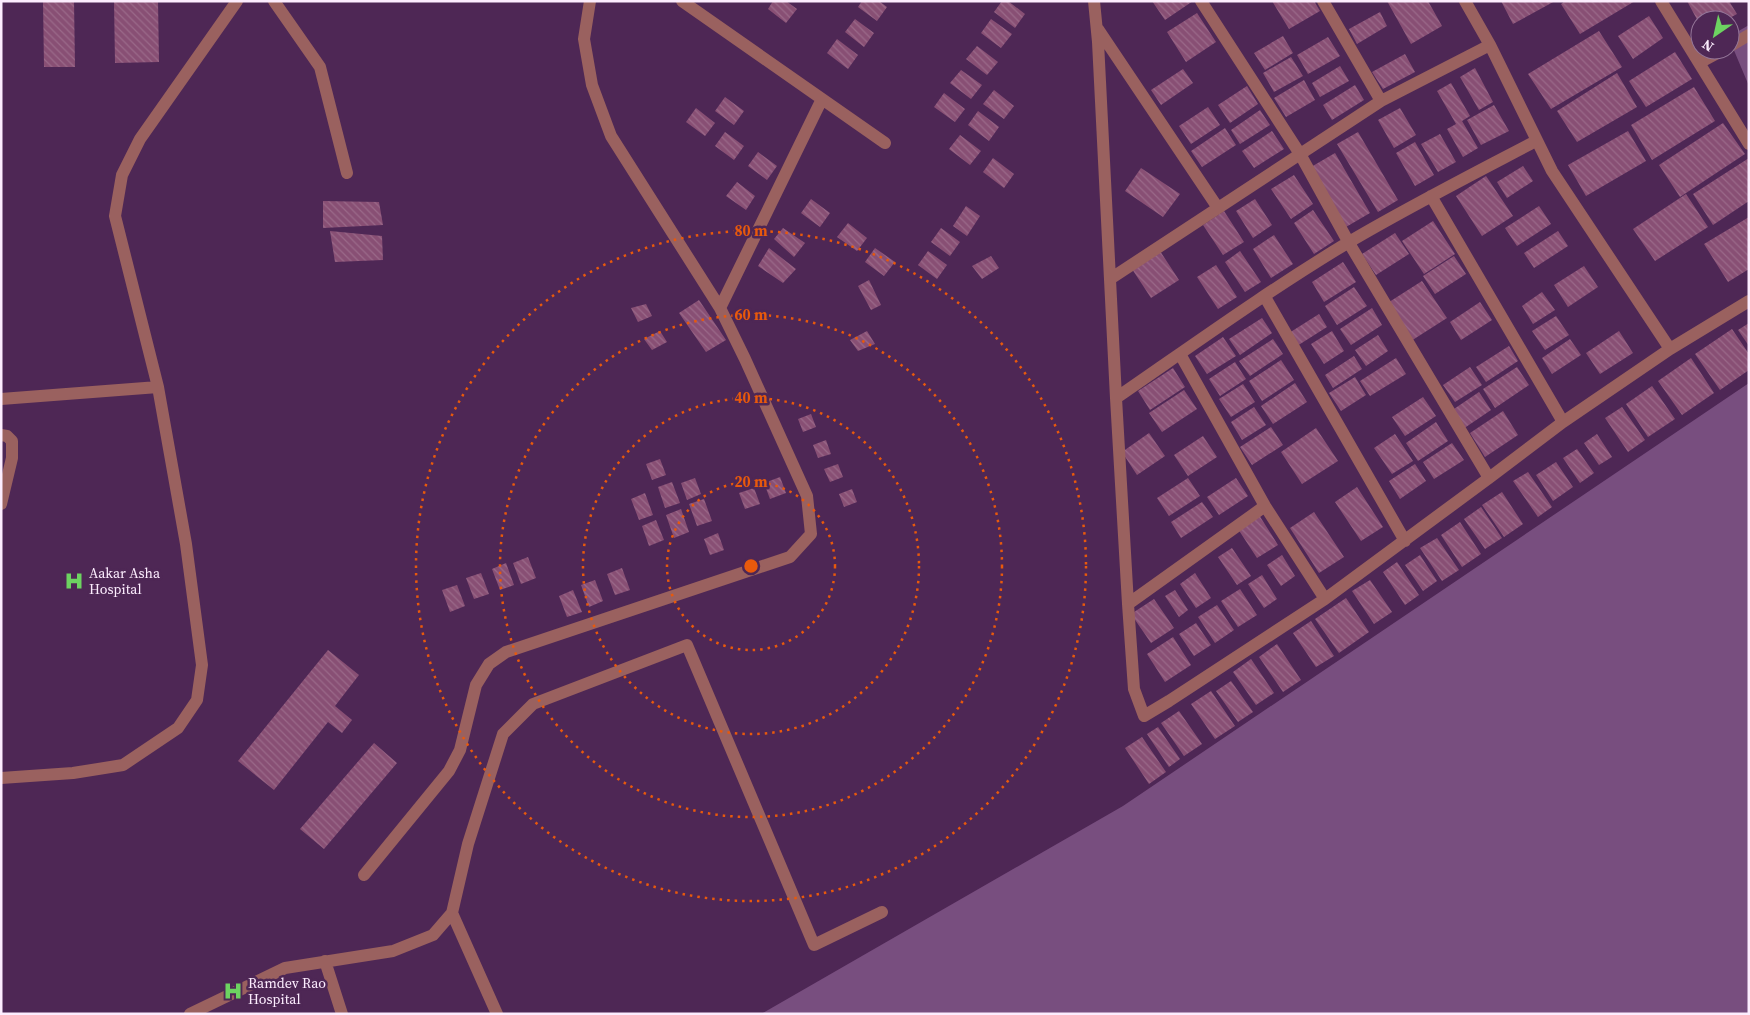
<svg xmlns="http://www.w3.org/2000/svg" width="1750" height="1015" viewBox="0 0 1750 1015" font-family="'Source Serif 4',serif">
<defs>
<pattern id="building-back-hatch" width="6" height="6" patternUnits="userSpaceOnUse" patternTransform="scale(1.25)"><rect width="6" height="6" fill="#884f74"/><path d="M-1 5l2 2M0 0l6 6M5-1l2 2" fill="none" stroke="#9a6989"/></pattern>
</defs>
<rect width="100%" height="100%" fill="#4e2755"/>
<path fill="#784e7f" d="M 1749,25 L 1749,86 L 1730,41 L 1730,36 Z
M 1749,383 L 1749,1014 L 761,1014 L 1123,806 Z"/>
<path fill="url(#building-back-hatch)" d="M 43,1 L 74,1 L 75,67 L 44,67 Z
M 114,1 L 158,1 L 159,62 L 115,63 Z
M 773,1 L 786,1 L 797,9 L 786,23 L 768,9 Z
M 862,1 L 879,1 L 887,7 L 877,21 L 858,7 Z
M 1002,1 L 1008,1 L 1025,14 L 1015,28 L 994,12 Z
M 1152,1 L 1193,1 L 1165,20 Z
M 1272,1 L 1314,1 L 1320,11 L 1289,29 Z
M 1387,1 L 1428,1 L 1442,26 L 1411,44 Z
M 1501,1 L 1555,1 L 1513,24 Z
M 1565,1 L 1635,1 L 1580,34 L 1561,4 Z
M 1687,1 L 1729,1 L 1737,14 L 1726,20 L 1700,20 L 1700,25 Z
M 1380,12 L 1387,26 L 1357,44 L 1349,29 Z
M 1197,13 L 1216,42 L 1186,62 L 1167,32 Z
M 1649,16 L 1663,38 L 1633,59 L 1618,36 Z
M 855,19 L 874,33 L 864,47 L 845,32 Z
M 991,19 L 1012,34 L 1001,48 L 981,33 Z
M 1599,31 L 1622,67 L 1551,109 L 1528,74 Z
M 1283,36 L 1293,53 L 1265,70 L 1254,53 Z
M 1328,37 L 1340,56 L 1308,74 L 1297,55 Z
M 837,39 L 858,55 L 848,69 L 827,53 Z
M 977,46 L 998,62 L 987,75 L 966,59 Z
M 1675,52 L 1692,79 L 1646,107 L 1629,81 Z
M 1405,54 L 1415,72 L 1383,89 L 1372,72 Z
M 1291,57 L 1303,76 L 1274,92 L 1263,73 Z
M 1340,66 L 1349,81 L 1320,97 L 1312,83 Z
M 1475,68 L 1493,102 L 1479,110 L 1460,77 Z
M 1183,69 L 1193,83 L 1161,105 L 1151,90 Z
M 961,70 L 982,85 L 971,99 L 950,83 Z
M 1617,73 L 1637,107 L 1577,142 L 1557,111 Z
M 1304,80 L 1315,100 L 1286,117 L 1274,98 Z
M 1451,83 L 1470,116 L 1462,121 L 1478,148 L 1463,157 L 1447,129 L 1456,124 L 1437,91 Z
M 1355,85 L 1364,100 L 1332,120 L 1323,105 Z
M 1247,86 L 1258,104 L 1230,123 L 1218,105 Z
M 1694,87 L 1715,121 L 1652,160 L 1631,125 Z
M 994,90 L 1014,106 L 1004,119 L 983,104 Z
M 944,93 L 965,109 L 955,122 L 934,107 Z
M 725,97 L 744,111 L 734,125 L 715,111 Z
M 1494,105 L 1509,131 L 1481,145 L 1467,120 Z
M 1208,107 L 1220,125 L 1191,144 L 1179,126 Z
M 696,108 L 715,123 L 705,136 L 686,122 Z
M 1400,108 L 1416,135 L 1394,148 L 1378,120 Z
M 1260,110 L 1270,125 L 1240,144 L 1231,130 Z
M 978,111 L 999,127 L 989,141 L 968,125 Z
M 1723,123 L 1745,154 L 1680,197 L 1659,165 Z
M 1225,128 L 1236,145 L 1202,167 L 1191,151 Z
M 1272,131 L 1284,149 L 1254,168 L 1242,151 Z
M 1628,131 L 1646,161 L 1586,196 L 1568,165 Z
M 725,132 L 744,146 L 734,160 L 715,146 Z
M 1358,132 L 1398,200 L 1378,212 L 1337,144 Z
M 1440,134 L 1456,162 L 1438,172 L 1421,144 Z
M 960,135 L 981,151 L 970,165 L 949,149 Z
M 1415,142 L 1434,175 L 1415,186 L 1396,153 Z
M 758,152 L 777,166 L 767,180 L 748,166 Z
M 1335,153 L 1370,213 L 1346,227 L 1311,167 Z
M 993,158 L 1014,174 L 1004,188 L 983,172 Z
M 1749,158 L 1749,201 L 1713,225 L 1693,194 Z
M 1523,166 L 1533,181 L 1507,198 L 1497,182 Z
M 1141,168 L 1180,194 L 1163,217 L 1125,191 Z
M 1294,175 L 1313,204 L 1291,219 L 1271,189 Z
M 1486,176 L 1513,216 L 1482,236 L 1456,196 Z
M 737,182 L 755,196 L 746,210 L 726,196 Z
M 1686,194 L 1708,227 L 1655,261 L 1633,229 Z
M 811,199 L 830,213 L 820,227 L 801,213 Z
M 1255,199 L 1272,225 L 1253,238 L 1236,211 Z
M 323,201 L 379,202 L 383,225 L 323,228 Z
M 966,206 L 980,216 L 967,236 L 953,226 Z
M 1539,206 L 1551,224 L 1517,246 L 1505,228 Z
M 1313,210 L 1334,241 L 1314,254 L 1294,223 Z
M 1224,211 L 1244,242 L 1223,255 L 1203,225 Z
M 1749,217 L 1749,269 L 1728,282 L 1704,244 Z
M 1433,221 L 1455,254 L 1424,274 L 1402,241 Z
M 848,223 L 867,238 L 857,251 L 837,237 Z
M 783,228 L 805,243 L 794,257 L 774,239 Z
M 941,228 L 960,242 L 950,256 L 931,242 Z
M 330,231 L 382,236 L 383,260 L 335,262 Z
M 1558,231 L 1568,246 L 1534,268 L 1524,253 Z
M 1395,233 L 1409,254 L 1376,275 L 1362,254 Z
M 1274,235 L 1293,264 L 1271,278 L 1253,249 Z
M 769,248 L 796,269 L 783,283 L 758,266 Z
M 875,248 L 895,262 L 884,276 L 865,262 Z
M 928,251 L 947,265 L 937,279 L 918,265 Z
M 1160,251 L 1179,280 L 1151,298 L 1132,269 Z
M 1240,251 L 1261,282 L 1245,292 L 1225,262 Z
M 991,256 L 999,268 L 982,279 L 972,266 Z
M 1454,256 L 1466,274 L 1435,294 L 1423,276 Z
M 1343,262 L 1356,282 L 1324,302 L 1312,282 Z
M 1216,265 L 1237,297 L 1218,309 L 1197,277 Z
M 1584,266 L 1598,287 L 1568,307 L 1554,285 Z
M 869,280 L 881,305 L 871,310 L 858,286 Z
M 1422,281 L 1447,318 L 1411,341 L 1386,304 Z
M 1354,287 L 1367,306 L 1337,325 L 1325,306 Z
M 1542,292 L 1555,310 L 1533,324 L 1522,306 Z
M 699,300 L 726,340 L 706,352 L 679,313 Z
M 1480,302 L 1492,320 L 1461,340 L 1450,322 Z
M 646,304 L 652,316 L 638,322 L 631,308 Z
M 1372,308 L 1382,325 L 1351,345 L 1340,329 Z
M 1319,314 L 1327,327 L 1297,346 L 1289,333 Z
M 1556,316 L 1569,335 L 1545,350 L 1532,331 Z
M 1262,318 L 1272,333 L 1240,355 L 1229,339 Z
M 1749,323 L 1749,346 L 1738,330 Z
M 1732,329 L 1749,354 L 1749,370 L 1720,390 L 1695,354 Z
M 660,331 L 667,342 L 652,350 L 644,339 Z
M 867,331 L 875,344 L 858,351 L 850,340 Z
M 1332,331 L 1344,351 L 1324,364 L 1311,344 Z
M 1619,331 L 1633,353 L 1600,374 L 1586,353 Z
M 1378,335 L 1388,351 L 1366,366 L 1355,350 Z
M 1223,337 L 1236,356 L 1207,374 L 1195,356 Z
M 1273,339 L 1283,354 L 1250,376 L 1239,361 Z
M 1570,339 L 1581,355 L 1552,374 L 1542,358 Z
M 1509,346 L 1518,361 L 1486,382 L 1476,367 Z
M 1354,356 L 1362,369 L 1333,388 L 1325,375 Z
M 1396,358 L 1406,374 L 1370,396 L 1360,381 Z
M 1691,358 L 1714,393 L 1682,415 L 1658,381 Z
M 1281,360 L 1294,380 L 1262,401 L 1249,381 Z
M 1235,362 L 1246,379 L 1220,396 L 1209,379 Z
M 1470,367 L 1482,385 L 1455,402 L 1443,385 Z
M 1517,367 L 1529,385 L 1495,408 L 1483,389 Z
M 1173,368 L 1185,387 L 1150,410 L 1138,391 Z
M 1355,377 L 1366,395 L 1341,411 L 1329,393 Z
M 1295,383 L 1307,402 L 1273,424 L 1261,406 Z
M 1243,384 L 1255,402 L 1231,417 L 1219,399 Z
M 1652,386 L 1675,419 L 1648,437 L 1626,404 Z
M 1184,390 L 1197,409 L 1162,432 L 1149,413 Z
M 1479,392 L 1491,410 L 1463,429 L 1451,411 Z
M 1423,397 L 1436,416 L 1405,436 L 1392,417 Z
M 1254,407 L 1266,425 L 1242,440 L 1231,422 Z
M 1622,407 L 1645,440 L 1628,452 L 1605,418 Z
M 1503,411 L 1518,435 L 1485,457 L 1470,433 Z
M 811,414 L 816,427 L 803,432 L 798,419 Z
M 1436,422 L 1448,441 L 1418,461 L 1406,443 Z
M 1271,427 L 1283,445 L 1252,465 L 1240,447 Z
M 1316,428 L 1338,461 L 1302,484 L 1281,452 Z
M 1149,433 L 1165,456 L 1137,475 L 1122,452 Z
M 1395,434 L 1413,461 L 1392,474 L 1374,448 Z
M 1597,434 L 1612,457 L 1599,465 L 1584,443 Z
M 1203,436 L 1217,457 L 1188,476 L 1174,455 Z
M 826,440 L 831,454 L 818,458 L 813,445 Z
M 1452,443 L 1464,460 L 1434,479 L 1423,462 Z
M 1577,449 L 1594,473 L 1580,483 L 1563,458 Z
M 660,459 L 666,475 L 652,480 L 646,464 Z
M 1556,462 L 1573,487 L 1553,501 L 1536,475 Z
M 838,464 L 843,477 L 830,482 L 824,469 Z
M 1415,464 L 1426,481 L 1400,499 L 1389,481 Z
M 1528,472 L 1552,507 L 1538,517 L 1513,481 Z
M 780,477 L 786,493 L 770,499 L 764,483 Z
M 695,478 L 701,494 L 687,500 L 681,483 Z
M 1188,478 L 1200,496 L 1169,516 L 1157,498 Z
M 1236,478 L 1248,496 L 1219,515 L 1207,497 Z
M 672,482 L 680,503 L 665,508 L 658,487 Z
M 1357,487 L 1383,527 L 1361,541 L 1335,502 Z
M 754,488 L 760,504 L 745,509 L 739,493 Z
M 852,489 L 857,502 L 844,507 L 839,494 Z
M 1502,492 L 1523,524 L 1504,537 L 1482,505 Z
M 645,493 L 653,515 L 639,520 L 631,499 Z
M 704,499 L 712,521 L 697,526 L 689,504 Z
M 1202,502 L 1213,517 L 1181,538 L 1171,522 Z
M 1481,507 L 1502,538 L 1485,549 L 1464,519 Z
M 681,509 L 689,532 L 674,538 L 666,515 Z
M 1314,512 L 1344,557 L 1319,573 L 1290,528 Z
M 1259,515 L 1278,545 L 1257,558 L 1238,529 Z
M 656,520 L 664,540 L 649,546 L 642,526 Z
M 1460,522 L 1481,554 L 1462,567 L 1441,535 Z
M 718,533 L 724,550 L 710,555 L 704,539 Z
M 1437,538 L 1459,570 L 1442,581 L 1420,548 Z
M 1232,548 L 1251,576 L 1237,585 L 1218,557 Z
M 1282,555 L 1295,576 L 1281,586 L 1267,565 Z
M 1420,555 L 1437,581 L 1423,591 L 1405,565 Z
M 528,557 L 536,578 L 521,584 L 513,563 Z
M 1397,562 L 1419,595 L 1405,605 L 1383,572 Z
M 506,563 L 514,585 L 500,590 L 492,569 Z
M 622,568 L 630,590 L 615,595 L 607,574 Z
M 481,573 L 489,594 L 474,599 L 466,578 Z
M 1195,573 L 1211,598 L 1196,608 L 1180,584 Z
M 1262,575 L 1277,599 L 1264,608 L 1248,584 Z
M 595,580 L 603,601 L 589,607 L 581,585 Z
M 1370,580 L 1392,612 L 1374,624 L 1352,591 Z
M 457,585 L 465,606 L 450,612 L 442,590 Z
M 1240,589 L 1257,615 L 1238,627 L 1221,601 Z
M 573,590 L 582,612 L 567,617 L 559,596 Z
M 1175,590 L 1188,610 L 1179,617 L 1165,596 Z
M 1346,598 L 1369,632 L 1339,653 L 1315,619 Z
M 1154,599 L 1174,628 L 1151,643 L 1131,614 Z
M 1217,605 L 1234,630 L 1215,643 L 1198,617 Z
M 1311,621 L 1334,656 L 1316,667 L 1293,633 Z
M 1196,623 L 1211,645 L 1194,656 L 1179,634 Z
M 1173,637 L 1191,665 L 1165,682 L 1147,654 Z
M 1277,644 L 1301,680 L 1283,692 L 1259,657 Z
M 328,650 L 359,675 L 335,706 L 352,720 L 342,733 L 328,722 L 274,790 L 238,761 Z
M 1251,659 L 1274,693 L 1256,705 L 1233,672 Z
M 1231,681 L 1253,712 L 1238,722 L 1216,691 Z
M 1211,691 L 1235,726 L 1215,739 L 1191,704 Z
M 1179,711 L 1202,744 L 1184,756 L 1161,723 Z
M 1158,727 L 1180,759 L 1169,767 L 1147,734 Z
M 1142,737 L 1166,772 L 1149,784 L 1125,748 Z
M 374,743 L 397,763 L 324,849 L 300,829 Z"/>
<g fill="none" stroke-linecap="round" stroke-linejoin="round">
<path stroke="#9a615f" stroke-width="12" d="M 274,1 L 320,67 L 347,173
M 682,1 L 885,143
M 720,308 L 822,99
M 1,399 L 158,387
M 1,435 L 7,436 L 12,441 L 12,458 L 1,504
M 1,778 L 73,773 L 123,765 L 178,728 L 197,700 L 202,665 L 186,544 L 158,387 L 115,216 L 122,175 L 140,139 L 237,1
M 364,875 L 449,771 L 460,750 L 476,685 L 489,664 L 506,652 L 790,557 L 811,534 L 807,496 L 745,359 L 720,308 L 611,136 L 592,85 L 584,39 L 590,1
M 452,913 L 497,1014
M 325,961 L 342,1014
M 190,1014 L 285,968 L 393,951 L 433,935 L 452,913 L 468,844 L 503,734 L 533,704 L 687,645 L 814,945 L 882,912"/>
<path stroke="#9a615f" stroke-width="12" d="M 1094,1 L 1098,42 L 1116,398 L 1128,604 L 1134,689 L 1144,716 L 1169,701 L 1325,599 L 1489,478
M 1201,1 L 1300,154 L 1349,243 L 1489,478 L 1563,422 L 1670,349
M 1323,1 L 1381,101
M 1465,1 L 1490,45 L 1552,171 L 1670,349 L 1749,301
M 1661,1 L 1749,144
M 1098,29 L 1218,208
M 1730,46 L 1749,35
M 1699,63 L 1723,50
M 1431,196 L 1563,422
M 1110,279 L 1381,101 L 1490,45
M 1265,297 L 1405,541
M 1180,354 L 1265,506 L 1325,599
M 1116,398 C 1193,345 1269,290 1349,242 C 1410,206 1473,174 1536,141
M 1128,604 L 1265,506"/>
</g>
<g fill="none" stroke="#e8590c" stroke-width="2.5" stroke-dasharray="2.5 5">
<circle cx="751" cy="566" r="84"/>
<circle cx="751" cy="566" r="168"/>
<circle cx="751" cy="566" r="251"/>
<circle cx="751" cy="566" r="335"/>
</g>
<defs>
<g id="hospital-bare" transform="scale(1.5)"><path d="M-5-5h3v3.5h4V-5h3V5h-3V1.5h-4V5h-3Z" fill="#6dd361" stroke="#4e2755" stroke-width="2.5" paint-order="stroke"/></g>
</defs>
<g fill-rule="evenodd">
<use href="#hospital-bare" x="74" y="581"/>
<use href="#hospital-bare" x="233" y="991"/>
</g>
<g text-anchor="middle" stroke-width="5" stroke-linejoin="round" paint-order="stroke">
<g font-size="14" fill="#fcedfe" stroke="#4e2755" text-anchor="start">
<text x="89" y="578">Aakar Asha<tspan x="89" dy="16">Hospital</tspan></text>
<text x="248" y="988">Ramdev Rao<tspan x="248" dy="16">Hospital</tspan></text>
</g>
</g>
<circle cx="751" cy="566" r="8" fill="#e8590c" stroke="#4e2755" stroke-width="2.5"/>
<g font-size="15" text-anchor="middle" font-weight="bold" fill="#e8590c" stroke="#4e2755" stroke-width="5" stroke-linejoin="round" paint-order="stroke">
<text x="751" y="236">80 m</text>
<text x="751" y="320">60 m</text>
<text x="751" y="403">40 m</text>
<text x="751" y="487">20 m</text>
</g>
<rect width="1750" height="1015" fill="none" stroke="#fcedfe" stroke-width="5"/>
<g transform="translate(1715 35) rotate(214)"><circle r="24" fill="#4e2755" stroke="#947699"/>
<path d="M0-4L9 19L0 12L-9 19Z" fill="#6dd361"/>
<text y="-8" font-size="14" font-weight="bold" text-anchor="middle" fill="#fcedfe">N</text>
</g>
</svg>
